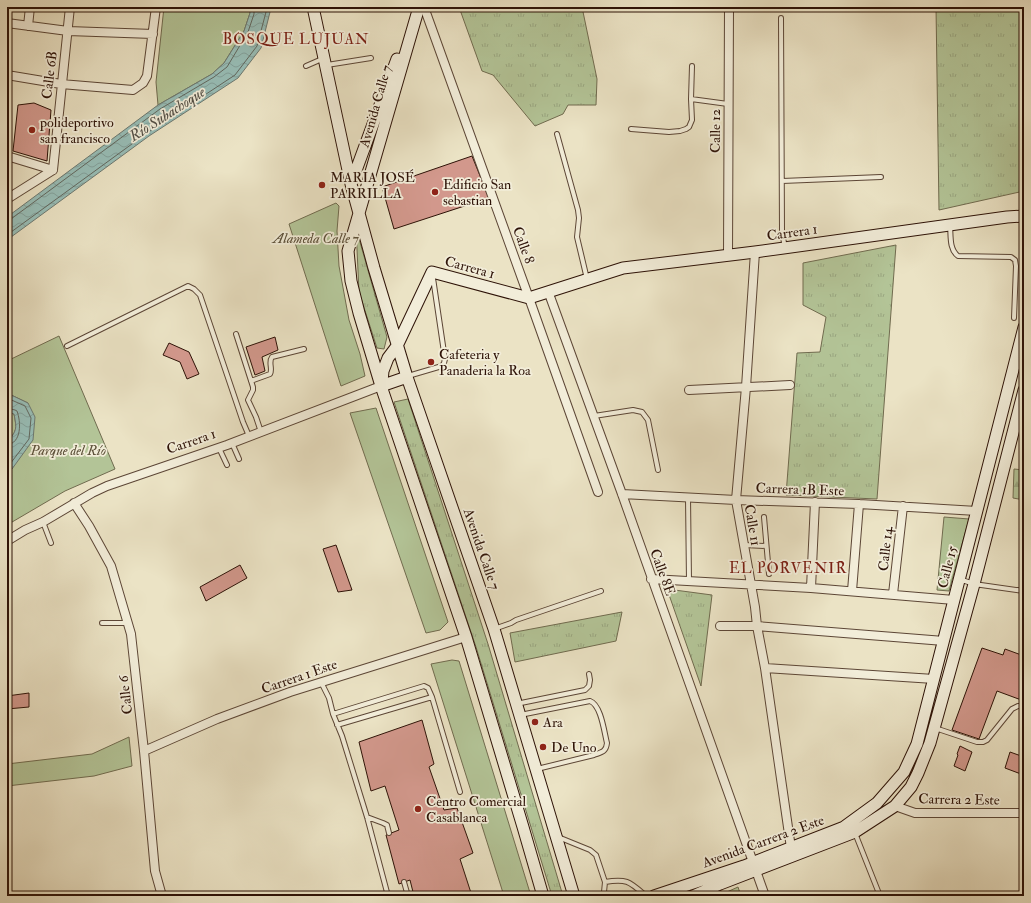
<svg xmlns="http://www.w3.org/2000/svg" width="1031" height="903" viewBox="0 0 1031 903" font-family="'IM FELL Double Pica',serif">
<defs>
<pattern id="grass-tufts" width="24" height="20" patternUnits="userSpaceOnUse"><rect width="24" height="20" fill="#b3c497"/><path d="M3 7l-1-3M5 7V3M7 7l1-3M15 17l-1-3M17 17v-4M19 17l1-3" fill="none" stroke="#9aa781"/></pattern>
<pattern id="forest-firs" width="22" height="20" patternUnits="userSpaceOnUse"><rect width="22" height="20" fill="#b3c497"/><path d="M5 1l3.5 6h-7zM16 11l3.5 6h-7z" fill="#9aa781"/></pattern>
<pattern id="water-waves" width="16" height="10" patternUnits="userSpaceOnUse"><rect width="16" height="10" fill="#98beb7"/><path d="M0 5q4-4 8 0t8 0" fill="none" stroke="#83a29c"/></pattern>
</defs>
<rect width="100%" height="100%" fill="#ebe3c5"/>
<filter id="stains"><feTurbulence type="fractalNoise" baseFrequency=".005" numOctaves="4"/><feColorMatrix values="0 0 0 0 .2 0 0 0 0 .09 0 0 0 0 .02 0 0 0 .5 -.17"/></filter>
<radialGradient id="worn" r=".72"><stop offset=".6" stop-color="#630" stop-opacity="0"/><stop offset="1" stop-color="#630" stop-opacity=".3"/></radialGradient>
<path fill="url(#grass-tufts)" stroke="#706b4f" d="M 459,7 L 582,7 L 597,79 L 596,105 L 568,105 L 563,114 L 535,126 L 493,75 L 482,71 Z
M 936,7 L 1024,7 L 1024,191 L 939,210 Z
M 356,228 L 387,337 L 384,349 L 377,348 L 359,292 Z
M 896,245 L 877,499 L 786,495 L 797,353 L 820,352 L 826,317 L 803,305 L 803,263 Z
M 408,399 L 488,644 L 563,896 L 552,896 L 476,647 L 394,402 Z
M 7,412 L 14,414 C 17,429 17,431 7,442 Z
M 667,589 L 712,595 L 701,686 Z
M 622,612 L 616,641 L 515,662 L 510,633 Z
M 738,887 L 741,896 L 718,896 Z"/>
<path fill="url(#forest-firs)" stroke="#706b4f" d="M 1014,469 L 1024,470 L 1024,500 L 1013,498 Z"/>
<path fill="#b3c497" stroke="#706b4f" d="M 164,7 L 250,7 L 250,13 L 244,31 L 224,63 L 212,74 L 158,105 L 156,82 Z
M 336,203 L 339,206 L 337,231 L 339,266 L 349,320 L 360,354 L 365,376 L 341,386 L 289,224 Z
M 59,336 L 115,469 L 65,491 L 7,525 L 7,473 L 12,469 L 28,403 L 7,393 L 7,361 Z
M 376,408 L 448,622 L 440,630 L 426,633 L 350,413 Z
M 944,517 L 969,519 L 949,591 L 937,590 Z
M 452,660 L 459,661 L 531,896 L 504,896 L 431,664 Z
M 129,737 L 132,766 L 94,776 L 7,786 L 7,764 L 92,754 Z"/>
<path fill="url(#water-waves)" stroke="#6d7971" d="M 250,7 L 268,7 L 270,12 L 261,48 L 238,78 L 149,136 L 7,240 L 7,217 L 158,105 L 212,74 L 224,63 L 244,31 L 250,13 Z
M 7,393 L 28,403 L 35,417 L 33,440 L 12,469 L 7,473 L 7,442 C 17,431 17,429 14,414 L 7,412 Z"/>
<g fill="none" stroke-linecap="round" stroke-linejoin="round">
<path stroke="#62685f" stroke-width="1" d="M 7,220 L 11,219 L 160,109 L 214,77 L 227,67 L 248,32 L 254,14 L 254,7
M 7,235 L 147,133 L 235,75 L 257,46 L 266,12 L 265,7
M 7,398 L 25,406 L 31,418 L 29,439 L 7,468
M 7,408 L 15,410 L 17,411 C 21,422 22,443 7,445"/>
</g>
<path fill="#d2988c" stroke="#2d1207" d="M 34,103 L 51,110 L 47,161 L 13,151 L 18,105 Z
M 472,156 L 489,198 L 394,229 L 382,187 Z
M 275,337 L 278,350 L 262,357 L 265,371 L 255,375 L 246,347 Z
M 169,343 L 189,352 L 199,374 L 187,379 L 180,362 L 163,355 Z
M 336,545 L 352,590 L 338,592 L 323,549 Z
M 240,565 L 247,578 L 206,601 L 200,587 Z
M 982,648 L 1003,655 L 1005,649 L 1024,656 L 1024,701 L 997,691 L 979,739 L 952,730 Z
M 29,693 L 29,707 L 7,709 L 7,696 Z
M 422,720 L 434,764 L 429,767 L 444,810 L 457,808 L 473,853 L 460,859 L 472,896 L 414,896 L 410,880 L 399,884 L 386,835 L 399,830 L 385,786 L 371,791 L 359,742 Z
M 960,746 L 972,752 L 965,771 L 954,766 L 958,755 L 957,754 Z
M 1010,752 L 1024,757 L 1024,767 L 1021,774 L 1005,768 Z"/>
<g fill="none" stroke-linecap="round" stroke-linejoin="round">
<g stroke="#5c4636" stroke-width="6">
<path id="lane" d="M 781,18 L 782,232 L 785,248
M 327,65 L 371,58
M 306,66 L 322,59
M 691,99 L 728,104
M 631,129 L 669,132 L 680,131 L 686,129 L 689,127 L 692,120 L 691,99 L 692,66
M 557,134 L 578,210 L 579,218 L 577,237 L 587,279
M 782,181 L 881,177
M 950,225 C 951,236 949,249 958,256 L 1011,257 L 1015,260 L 1016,266 L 1014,318
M 236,334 L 253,387 L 253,390 L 248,400 L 256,417 L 261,432
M 67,346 L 188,286 L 194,289 L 200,295 L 243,422 L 249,436
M 408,376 L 442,366 L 444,363 L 445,359 L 433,278
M 251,381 L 270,374 C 273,369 268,362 272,357 L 304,349
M 594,416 L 633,410 L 642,412 L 648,420 L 658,470
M 232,443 L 239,459
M 219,448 L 227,465
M 688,497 L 689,581
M 764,517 L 769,574
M 43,522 L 51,543
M 744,545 L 766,546
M 959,579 L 974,584 L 1024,591
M 102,623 L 127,623
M 494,629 L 511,623 L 516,620 L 601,591
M 321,682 L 329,698 L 333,714 L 342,736 L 367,817 L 388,896
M 432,697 L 460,792
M 516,704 L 585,690 L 589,686 L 590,680 L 589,674
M 333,714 L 424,686 L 428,688 L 432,697 L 337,725
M 520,715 L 590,701 C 601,705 604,731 607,743 C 606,752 602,752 594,755 L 537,769
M 935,728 L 977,742 L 983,742 L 987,740 L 1012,709 L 1018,706 L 1024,706
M 367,817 L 383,823 L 387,825 L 389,833
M 855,833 L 880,896
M 558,837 L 590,850 L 596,855 L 605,882 L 604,892 L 601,896
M 404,882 L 408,896
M 605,882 C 627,878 630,882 646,896"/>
</g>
<g stroke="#5c4636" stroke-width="10">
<path id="street" d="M 424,7 L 529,298 L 598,492
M 7,23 L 68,31 L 153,34
M 28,26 L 30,7
M 7,75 L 61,84 L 133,90 L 143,83 L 147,76 L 156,7
M 7,156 L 53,170
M 53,170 L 70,7
M 7,199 L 53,170
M 755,252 L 746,387 L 736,500 L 755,607 L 757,626 L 765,668 L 791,848
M 728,255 L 729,7
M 548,291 L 622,494 L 765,896
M 689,390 L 790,385
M 622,494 L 736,500 L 859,504 L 977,511
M 74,503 L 89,526 L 111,566 L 131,634 L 144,751 L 155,871 L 162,896
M 7,541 L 25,530 L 43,522 L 92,493 L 107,486 L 227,445 L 381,386
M 651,579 L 811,588 L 954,600
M 811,588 L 815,502
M 852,591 L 859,504
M 893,594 L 903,506
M 720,626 L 757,626 L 944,641
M 765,668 L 934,679
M 144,751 L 217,719 L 290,692 L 466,637
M 895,806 L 915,813 L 1024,813"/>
</g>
<g stroke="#2d1207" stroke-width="13">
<path id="secondary" d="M 313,7 L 351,184 L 374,268 L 407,377 L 494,629 L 574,896
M 419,7 L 348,251 L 351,281 L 359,313 L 381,386 L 466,637 L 523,827 L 543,896
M 351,184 L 397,59
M 382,382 L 383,371 L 388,358 L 397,346 L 432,272 L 529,298 L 623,268 L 755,252 L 1007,217 L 1024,216
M 381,386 L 407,377
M 654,896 L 744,866 L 844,827 L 877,803 L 904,772 L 917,744 L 1024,327
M 693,896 L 720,884 L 855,832 L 895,806 L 911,787 L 918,773 L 930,743 L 974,584 L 1024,390"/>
</g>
<use href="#lane" stroke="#f2edd9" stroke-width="4"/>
<use href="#street" stroke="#f2edd9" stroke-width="8"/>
<use href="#secondary" stroke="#f2edd9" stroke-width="11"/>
</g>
<g fill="#8f2418" stroke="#f2edd9" stroke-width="1.5">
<circle cx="32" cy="130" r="4"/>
<circle cx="322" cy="185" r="4"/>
<circle cx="435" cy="192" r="4"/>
<circle cx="431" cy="362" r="4"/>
<circle cx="535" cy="722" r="4"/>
<circle cx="543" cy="747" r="4"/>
<circle cx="418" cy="809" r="4"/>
</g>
<g text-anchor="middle" stroke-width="3.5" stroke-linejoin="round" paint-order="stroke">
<g font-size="14" fill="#2d1207" stroke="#f2edd9">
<text transform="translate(49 75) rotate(-83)" y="5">Calle 6B</text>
<text transform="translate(375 106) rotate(-74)" y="5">Avenida Calle 7</text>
<text transform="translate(715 131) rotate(-90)" y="5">Calle 12</text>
<text transform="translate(792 232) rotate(-8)" y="5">Carrera 1</text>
<text transform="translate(524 245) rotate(70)" y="5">Calle 8</text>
<text transform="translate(470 267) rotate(15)" y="5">Carrera 1</text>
<text transform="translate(191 441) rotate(-19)" y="5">Carrera 1</text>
<text transform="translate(800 489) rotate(2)" y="5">Carrera 1B Este</text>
<text transform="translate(753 525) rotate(80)" y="5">Calle 11</text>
<text transform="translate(482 549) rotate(71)" y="5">Avenida Calle 7</text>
<text transform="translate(885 549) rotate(-84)" y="5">Calle 14</text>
<text transform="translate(947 567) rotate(-76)" y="5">Calle 15</text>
<text transform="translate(663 572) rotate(70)" y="5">Calle 8E</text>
<text transform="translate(299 676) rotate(-19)" y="5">Carrera 1 Este</text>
<text transform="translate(125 695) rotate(-97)" y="5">Calle 6</text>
<text transform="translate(959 799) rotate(1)" y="5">Carrera 2 Este</text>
<text transform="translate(763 841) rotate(-20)" y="5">Avenida Carrera 2 Este</text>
</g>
<g font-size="14" fill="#2d1207" stroke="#f2edd9" text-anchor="start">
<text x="40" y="127">polideportivo<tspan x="40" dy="16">san francisco</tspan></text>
<text x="330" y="182">MARIA JOSÉ<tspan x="330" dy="16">PARRILLA</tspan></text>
<text x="443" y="189">Edificio San<tspan x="443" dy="16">sebastian</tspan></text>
<text x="439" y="359">Cafeteria y<tspan x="439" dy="16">Panaderia la Roa</tspan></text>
<text x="543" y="727">Ara</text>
<text x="551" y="752">De Uno</text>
<text x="426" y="806">Centro Comercial<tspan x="426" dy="16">Casablanca</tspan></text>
</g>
<g font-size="14" font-style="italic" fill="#5c5039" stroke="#f2edd9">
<text x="316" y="243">Alameda Calle 7</text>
<text x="68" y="455">Parque del Río</text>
</g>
<g font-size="15" letter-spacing="1" fill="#7a1f14" stroke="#f2edd9">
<text x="296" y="44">BOSQUE LUJUAN</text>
<text x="788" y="573">EL PORVENIR</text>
</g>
<g font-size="15" font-style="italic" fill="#524e45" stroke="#f2edd9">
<text transform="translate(167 114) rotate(-33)" y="5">Río Subachoque</text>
</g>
</g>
<rect width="1031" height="903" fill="none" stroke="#ebe3c5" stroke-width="24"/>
<rect x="8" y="8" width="1015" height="887" fill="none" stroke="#2d1207" stroke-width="2"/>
<rect x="12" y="12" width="1007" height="879" fill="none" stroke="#2d1207"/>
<rect width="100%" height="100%" filter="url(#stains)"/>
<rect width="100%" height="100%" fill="url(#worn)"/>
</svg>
